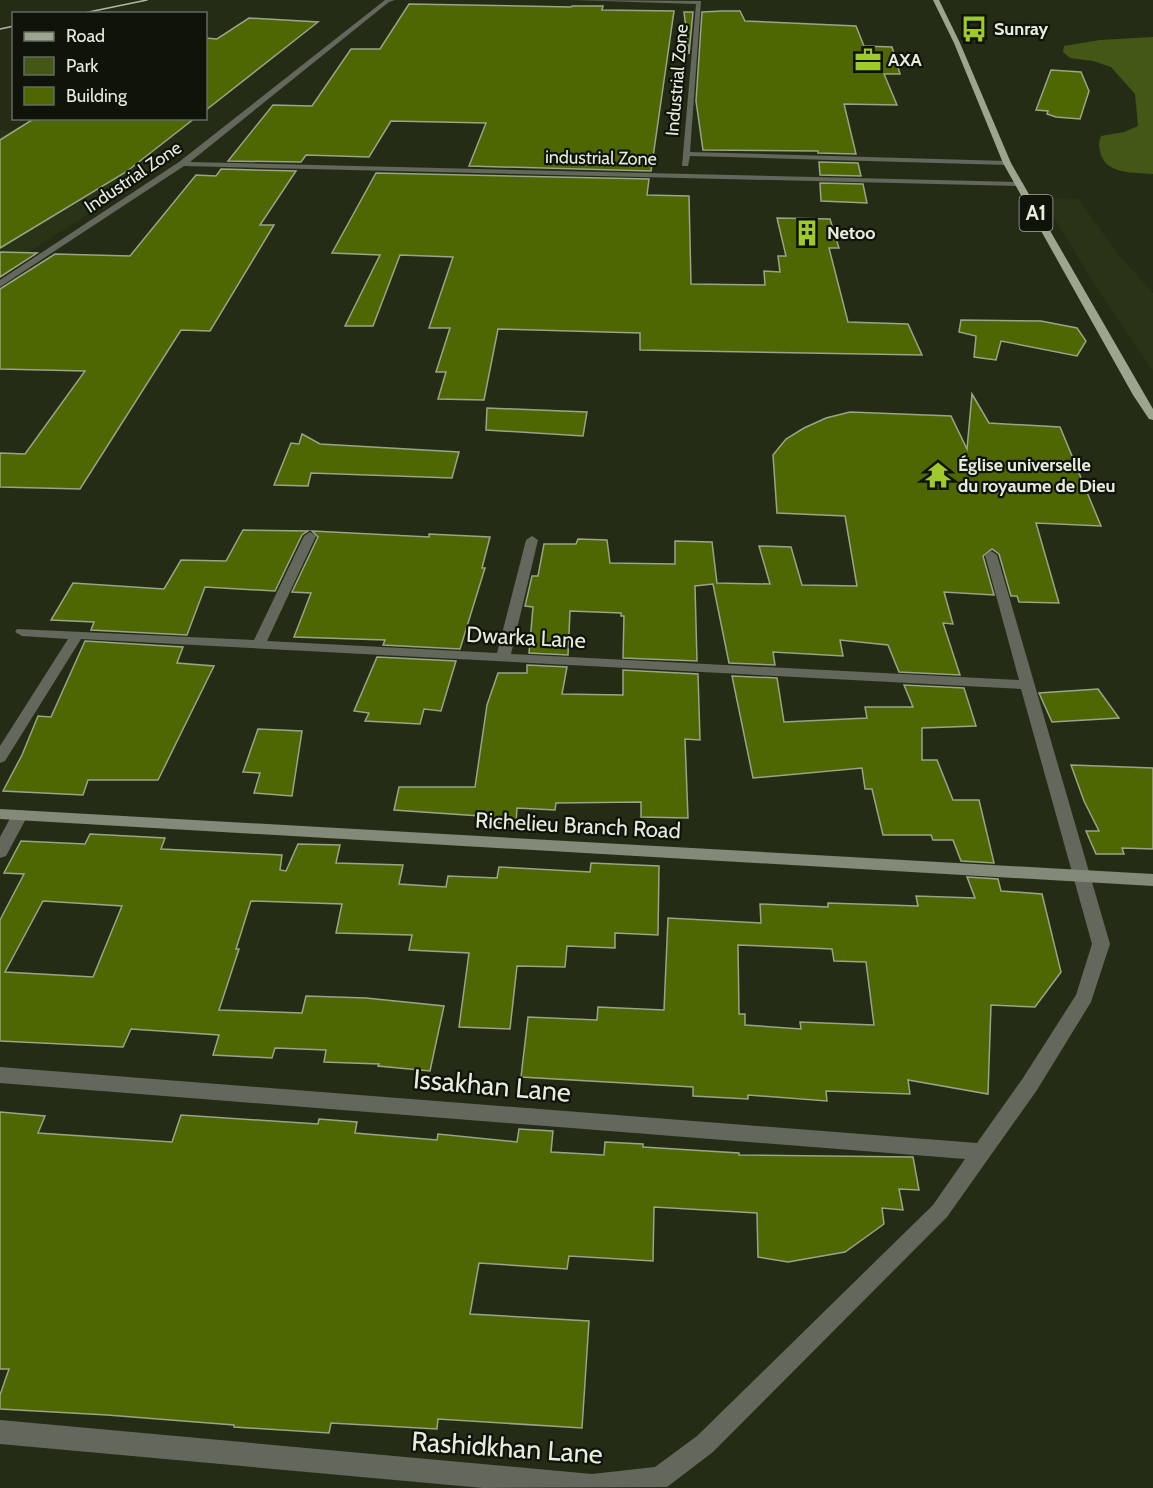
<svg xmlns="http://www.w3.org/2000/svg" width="1153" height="1488" viewBox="0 0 1153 1488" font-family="Cabin,sans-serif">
<rect width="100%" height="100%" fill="#252c16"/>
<path fill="#293316" d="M 0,130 L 181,154 L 0,271 Z
M 1042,198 L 1078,199 L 1118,254 L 1153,293 L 1153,371 L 1095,285 Z"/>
<path fill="#445717" d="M 1153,37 L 1153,174 C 1135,172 1108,175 1101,155 C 1099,147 1098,144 1101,136 L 1124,132 L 1138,126 L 1135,94 L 1111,67 L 1093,61 L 1070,58 L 1063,52 L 1064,46 L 1100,40 Z"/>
<path fill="#4e6703" stroke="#9aa489" stroke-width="1.5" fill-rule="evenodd" d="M 409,4 L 571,7 L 572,6 L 603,6 L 602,10 L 674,11 L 651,171 L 469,166 L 486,123 L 391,121 L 369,157 L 306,155 L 301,162 L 228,161 L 273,105 L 312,106 L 351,49 L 380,49 Z
M 722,11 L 740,11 L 745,21 L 856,26 L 864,46 L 892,47 L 900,74 L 884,74 L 897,105 L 844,104 L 856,154 L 818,153 L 818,151 L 703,150 L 696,101 L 702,12 Z
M 684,12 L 693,12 L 689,54 Z
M 249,18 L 318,22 L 206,110 L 206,38 L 217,39 Z
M 1051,70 L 1081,72 L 1089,91 L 1080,119 L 1056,117 L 1047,114 L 1048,111 L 1036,110 Z
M 35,118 L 195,118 L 126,172 L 0,248 L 0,140 Z
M 819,162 L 858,163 L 861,176 L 820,175 Z
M 221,169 L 296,171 L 260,225 L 274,225 L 210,331 L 181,330 L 80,489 L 0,487 L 0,453 L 25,454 L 85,371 L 0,369 L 0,289 L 55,254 L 130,256 L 196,175 L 216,176 Z
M 376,173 L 649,179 L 647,195 L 689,196 L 691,284 L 765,285 L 764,271 L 780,272 L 778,256 L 786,256 L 777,218 L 830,219 L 839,248 L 829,248 L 848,322 L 908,324 L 922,355 L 640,350 L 640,333 L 498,329 L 484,400 L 438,399 L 446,372 L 436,372 L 450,328 L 429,328 L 453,257 L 400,255 L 373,326 L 345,326 L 380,255 L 332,253 Z
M 820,183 L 863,184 L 867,203 L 821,201 Z
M 0,252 L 37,253 L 0,277 Z
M 961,320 L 1041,321 L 1077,328 L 1086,341 L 1077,356 L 1001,341 L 996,360 L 974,357 L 976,336 L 959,332 Z
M 972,394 L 989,423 L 1060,427 L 1101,526 L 1036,523 L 1059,603 L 1019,602 L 1017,596 L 1011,596 L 999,554 L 992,549 L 983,556 L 994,595 L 944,592 L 953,624 L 943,623 L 960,675 L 899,672 L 888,645 L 840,640 L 843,656 L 773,652 L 775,665 L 729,663 L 713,584 L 695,586 L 697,661 L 623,658 L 624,616 L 621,616 L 621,613 L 570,611 L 568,655 L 529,653 L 533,607 L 525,606 L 532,576 L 538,576 L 544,544 L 576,544 L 578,539 L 607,540 L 610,563 L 675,564 L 675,541 L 712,542 L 717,583 L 770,584 L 759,546 L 791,547 L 802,585 L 857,586 L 845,516 L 777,513 L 773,455 L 786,439 L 804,428 L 826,418 L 850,412 L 951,416 L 967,449 Z
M 487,408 L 587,412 L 583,436 L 486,430 Z
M 302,434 L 320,444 L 459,452 L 452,478 L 311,473 L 308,486 L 274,485 L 291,443 L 299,444 Z
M 243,530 L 308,531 L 302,535 L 275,591 L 205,587 L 187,635 L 91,630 L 94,622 L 51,620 L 73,583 L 164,589 L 181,560 L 226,561 Z
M 312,531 L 429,537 L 429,534 L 490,537 L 482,568 L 485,568 L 460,649 L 383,645 L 385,640 L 294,637 L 311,593 L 292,592 L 318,537 Z
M 85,641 L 183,647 L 177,663 L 214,666 L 158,780 L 88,780 L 83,795 L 3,791 L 22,755 L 38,716 L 51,717 Z
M 377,657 L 456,661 L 441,711 L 424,709 L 420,724 L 365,721 L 369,713 L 354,711 Z
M 527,665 L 567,667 L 562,694 L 623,695 L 623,670 L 698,674 L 700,740 L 685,739 L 688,818 L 641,817 L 641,802 L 556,803 L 555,810 L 517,808 L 516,824 L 478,821 L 480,816 L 394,810 L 399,787 L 475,787 L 487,705 L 498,673 L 527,673 Z
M 732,676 L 777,678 L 784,722 L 867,718 L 865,707 L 913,707 L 904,685 L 964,688 L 976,726 L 922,728 L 922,760 L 937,760 L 953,800 L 979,800 L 994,863 L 961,861 L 953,840 L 933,840 L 931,835 L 883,835 L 872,789 L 865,789 L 862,768 L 753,778 Z
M 1098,689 L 1119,718 L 1052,722 L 1039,693 Z
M 258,729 L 302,731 L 292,796 L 254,793 L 260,773 L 243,772 Z
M 1071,765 L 1153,768 L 1153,849 L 1122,848 L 1124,854 L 1096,854 L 1086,831 L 1099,831 L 1084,801 Z
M 90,834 L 165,838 L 161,849 L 282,855 L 280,870 L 286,871 L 298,844 L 340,845 L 336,863 L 403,865 L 399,884 L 446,887 L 448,876 L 497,878 L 499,867 L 590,872 L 591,863 L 659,866 L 658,935 L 615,933 L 615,948 L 567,946 L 565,967 L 517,966 L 510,1029 L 459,1027 L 469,953 L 409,950 L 412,935 L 336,933 L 342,904 L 251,901 L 236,949 L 239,949 L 219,1010 L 302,1013 L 306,996 L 366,998 L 444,1006 L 430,1071 L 378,1066 L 379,1064 L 324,1062 L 326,1050 L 275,1048 L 272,1058 L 213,1055 L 219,1035 L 131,1029 L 123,1047 L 0,1041 L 0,920 L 24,874 L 4,873 L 21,841 L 85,844 ZM 43,901 L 122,906 L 93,977 L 5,972 Z
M 967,877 L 998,879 L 1001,891 L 1042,894 L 1061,972 L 1035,1007 L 991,1005 L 988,1094 L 908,1080 L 910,1094 L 826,1091 L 827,1101 L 748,1095 L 748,1099 L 693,1096 L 693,1087 L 521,1077 L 528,1017 L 597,1020 L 598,1007 L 664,1010 L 668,918 L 761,923 L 760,904 L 828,907 L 828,903 L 918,906 L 916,896 L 975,898 ZM 738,945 L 832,949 L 834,961 L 866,962 L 874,1025 L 800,1022 L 801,1029 L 745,1025 L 745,1014 L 739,1014 Z
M 0,1112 L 45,1116 L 38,1133 L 172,1142 L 181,1115 L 318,1124 L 319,1119 L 357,1122 L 355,1133 L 437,1140 L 438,1134 L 517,1142 L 519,1129 L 553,1131 L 551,1152 L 604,1155 L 605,1142 L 643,1144 L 643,1147 L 739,1153 L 739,1155 L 913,1157 L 919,1190 L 899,1189 L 903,1210 L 882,1208 L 884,1224 L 845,1252 L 788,1262 L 758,1257 L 757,1213 L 654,1207 L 653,1261 L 569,1256 L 567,1269 L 479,1263 L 470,1314 L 589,1321 L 582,1428 L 438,1419 L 437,1429 L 331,1423 L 329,1433 L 234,1427 L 234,1425 L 107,1415 L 0,1409 L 0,1395 L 9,1369 L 0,1369 Z"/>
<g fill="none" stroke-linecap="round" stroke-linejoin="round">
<path fill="#63675c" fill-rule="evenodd" d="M 385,0 L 395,0 L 389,2 L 190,162 L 1020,182 L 1024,184 L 1020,186 L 184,166 L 0,287 L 0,280 L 179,162 Z
M 572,0 L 701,1 L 690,152 L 1007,161 L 1011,163 L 1007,165 L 690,156 L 688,166 L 682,166 L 696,4 Z
M 310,532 L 316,536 L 267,641 L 497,653 L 526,540 L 532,536 L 538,540 L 511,654 L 1019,680 L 985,555 L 991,551 L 997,555 L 1110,944 L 1091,1002 L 1037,1090 L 947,1217 L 713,1452 L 667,1487 L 483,1488 L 0,1444 L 0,1420 L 592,1474 L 655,1467 L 697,1436 L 933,1205 L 965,1159 L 0,1083 L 0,1067 L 977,1143 L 1023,1078 L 1076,995 L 1092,944 L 1021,689 L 81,639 L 5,761 L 0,763 L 0,746 L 68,639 L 22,636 L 15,632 L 17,629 L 254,640 L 304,536 Z
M 20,810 L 26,811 L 28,815 L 6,856 L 0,858 L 0,837 L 14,811 Z"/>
<path fill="#838a79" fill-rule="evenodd" d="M 0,809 L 1153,874 L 1153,886 L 0,819 Z"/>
<path fill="#9ca58f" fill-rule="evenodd" d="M 933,0 L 939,0 L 960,43 L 1011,163 L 1153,409 L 1153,420 L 1149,419 L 1133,395 L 1003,163 L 954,43 Z"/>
<path stroke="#b0b7a6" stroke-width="1.5" d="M 79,14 L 147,0
M 0,29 L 14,26"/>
</g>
<defs>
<g id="bus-bare" transform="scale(2.07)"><path d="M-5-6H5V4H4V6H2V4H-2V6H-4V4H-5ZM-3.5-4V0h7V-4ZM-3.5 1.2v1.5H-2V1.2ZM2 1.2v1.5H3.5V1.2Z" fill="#9eca2e" stroke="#10130a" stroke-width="2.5" paint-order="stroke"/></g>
<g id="office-bare" transform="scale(2.07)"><path d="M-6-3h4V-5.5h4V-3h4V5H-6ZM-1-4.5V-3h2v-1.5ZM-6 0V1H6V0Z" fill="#9eca2e" stroke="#10130a" stroke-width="2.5" paint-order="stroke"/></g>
<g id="building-bare" transform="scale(2.07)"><path d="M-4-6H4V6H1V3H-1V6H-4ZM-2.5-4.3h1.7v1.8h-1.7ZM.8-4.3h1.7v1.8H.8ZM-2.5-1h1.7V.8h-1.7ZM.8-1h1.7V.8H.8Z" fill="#9eca2e" stroke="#10130a" stroke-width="2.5" paint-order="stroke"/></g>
<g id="temple-bare" transform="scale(2.07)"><path d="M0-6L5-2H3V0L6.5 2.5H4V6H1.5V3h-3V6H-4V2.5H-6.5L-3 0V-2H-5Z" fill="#9eca2e" stroke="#10130a" stroke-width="2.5" paint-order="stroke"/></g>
</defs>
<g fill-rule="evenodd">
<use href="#bus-bare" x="974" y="29"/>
<use href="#office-bare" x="868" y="60"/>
<use href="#building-bare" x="807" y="233"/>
<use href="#temple-bare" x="938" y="475"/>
</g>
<g text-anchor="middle" stroke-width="4.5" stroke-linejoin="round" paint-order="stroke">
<g font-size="18" font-weight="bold" fill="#e6ecde" stroke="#10130a" text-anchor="start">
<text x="994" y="35">Sunray</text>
<text x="888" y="66">AXA</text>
<text x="827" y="239">Netoo</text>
<text x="958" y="471">Église universelle<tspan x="958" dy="21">du royaume de Dieu</tspan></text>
</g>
<g font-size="18" fill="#e6ecde" stroke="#10130a">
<text transform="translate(677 80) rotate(-85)" y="6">Industrial Zone</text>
<text transform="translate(601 158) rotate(1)" y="6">industrial Zone</text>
<text transform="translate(133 177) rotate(-34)" y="6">Industrial Zone</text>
</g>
<rect fill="#10130a" stroke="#a6ab9e" stroke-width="1.5" x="1019.5" y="195" width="33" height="36" rx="4.5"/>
<g font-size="21" font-weight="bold" fill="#e6ecde">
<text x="1036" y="220">A1</text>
</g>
<g font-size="22" fill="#e6ecde" stroke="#10130a">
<text transform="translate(526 637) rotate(3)" y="8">Dwarka Lane</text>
<text transform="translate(578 825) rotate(3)" y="8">Richelieu Branch Road</text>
</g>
<g font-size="27" fill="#e6ecde" stroke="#10130a">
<text transform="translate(492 1086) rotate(5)" y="9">Issakhan Lane</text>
<text transform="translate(507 1448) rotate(4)" y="9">Rashidkhan Lane</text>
</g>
</g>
<rect x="12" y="12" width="195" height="108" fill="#10130a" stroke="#666a5f" stroke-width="1.5"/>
<rect x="24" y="32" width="30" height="9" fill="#9ca58f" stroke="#666a5f" stroke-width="1.5"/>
<text x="66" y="42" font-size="18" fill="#e6ecde">Road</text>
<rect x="24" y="57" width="30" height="18" fill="#445717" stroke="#666a5f" stroke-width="1.5"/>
<text x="66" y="72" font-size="18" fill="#e6ecde">Park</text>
<rect x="24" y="87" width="30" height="18" fill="#4e6703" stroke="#666a5f" stroke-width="1.5"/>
<text x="66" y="102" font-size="18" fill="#e6ecde">Building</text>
</svg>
